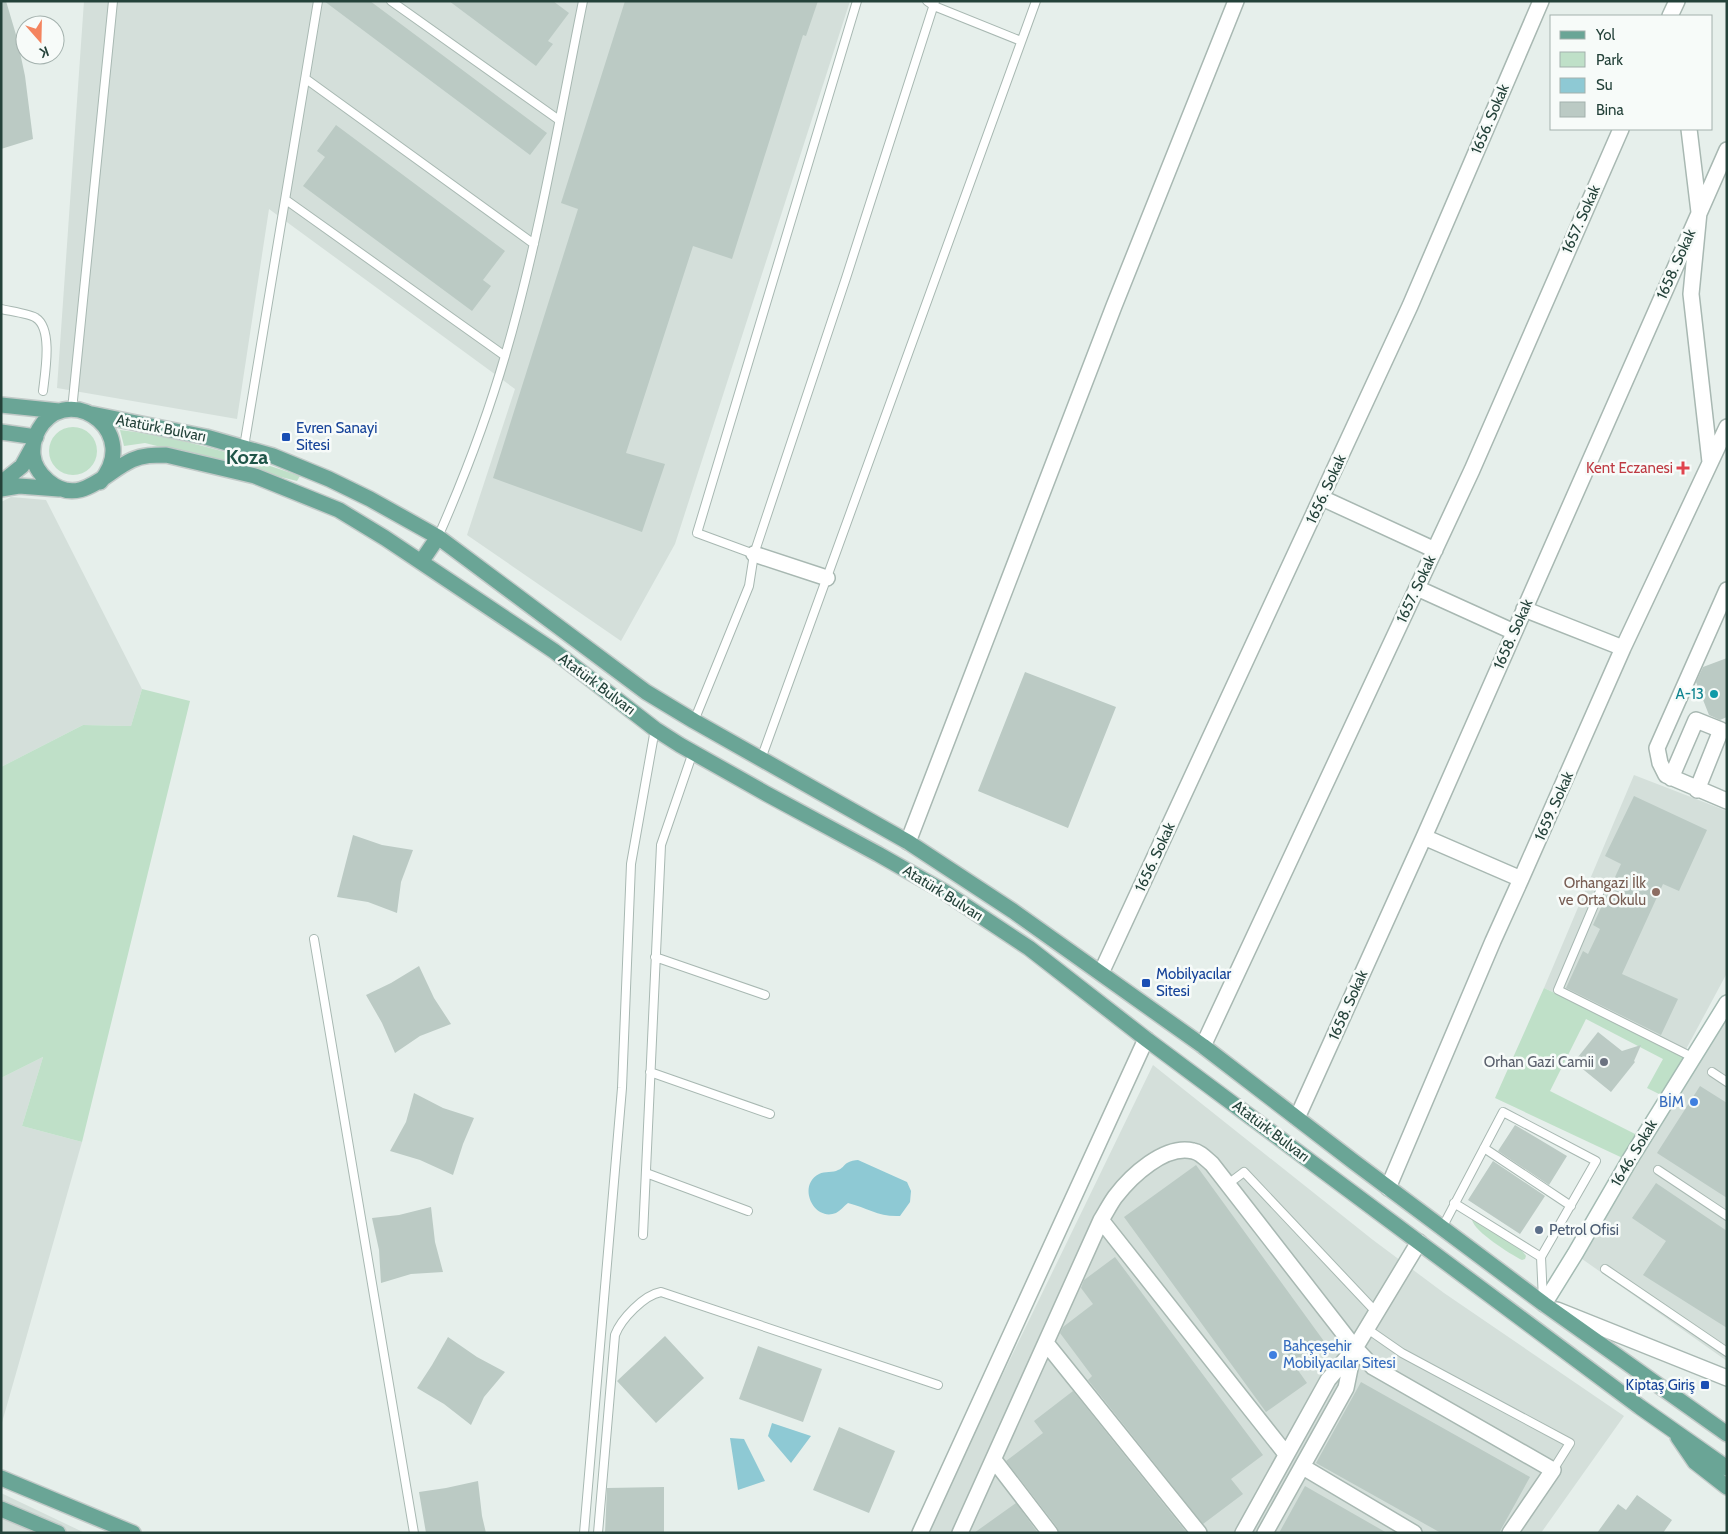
<svg xmlns="http://www.w3.org/2000/svg" width="1728" height="1534" font-family="Cabin,sans-serif">
  <style>
    .built { fill: #d4dfda }
    .green { fill: #bfe0c8 }
    .water { fill: #8ec9d4 }
    .building { fill: #bbcac4 }
    .lines { fill: none; stroke-linecap: round; stroke-linejoin: round }
    .lane-casing { stroke: #a8b8b2; stroke-width: 10 }
    .street-casing { stroke: #a8b8b2; stroke-width: 18 }
    .secondary-casing { stroke: #a4bbb3; stroke-width: 18 }
    .primary-casing { stroke: #c2cac8; stroke-width: 18 }
    .lane { stroke: #fff; stroke-width: 8 }
    .street { stroke: #fff; stroke-width: 15 }
    .secondary { stroke: #fff; stroke-width: 15 }
    .primary { stroke: #6aa596; stroke-width: 15 }
    .transit-dot { fill: #1a4fb4; stroke: #f7fbf9; stroke-width: 2 }
    .health-dot { fill: #e0444e; stroke: #f7fbf9; stroke-width: 2 }
    .culture-dot { fill: #0f9aa8; stroke: #f7fbf9; stroke-width: 2 }
    .education-dot { fill: #8d6e63; stroke: #f7fbf9; stroke-width: 2 }
    .worship-dot { fill: #6b7280; stroke: #f7fbf9; stroke-width: 2 }
    .shop-dot { fill: #3f7fe0; stroke: #f7fbf9; stroke-width: 2 }
    .service-dot { fill: #5c6f8a; stroke: #f7fbf9; stroke-width: 2 }
    .labels { text-anchor: middle; dominant-baseline: central; stroke-width: 5; stroke-linejoin: round; paint-order: stroke }
    .street-label { font-size: 15px; fill: #24423a; stroke: #f7fbf9 }
    .transit-label { font-size: 15px; fill: #164399; stroke: #f7fbf9; text-anchor: start }
    .health-label { font-size: 15px; fill: #be3a42; stroke: #f7fbf9; text-anchor: end }
    .culture-label { font-size: 15px; fill: #0d838f; stroke: #f7fbf9; text-anchor: end }
    .education-label { font-size: 15px; fill: #785e54; stroke: #f7fbf9; text-anchor: end }
    .worship-label { font-size: 15px; fill: #5b616d; stroke: #f7fbf9; text-anchor: end }
    .shop-label { font-size: 15px; fill: #366cbe; stroke: #f7fbf9; text-anchor: end }
    .service-label { font-size: 15px; fill: #4e5e75; stroke: #f7fbf9; text-anchor: start }
    .district-label { font-size: 20px; font-weight: bold; fill: #1f5548; stroke: #f7fbf9 }
  </style>
  <rect width="100%" height="100%" fill="#e6efeb"/>
  <path class="built" d="M 84,1 L 850,1 L 675,544 L 621,641 L 467,535 L 515,389 L 269,209 L 237,419 L 57,388 Z
    M 11,497 L 46,500 L 142,689 L 131,726 L 83,725 L 1,767 L 1,502 Z
    M 1634,775 L 1727,811 L 1727,973 L 1684,1053 L 1544,988 Z
    M 1727,1003 L 1727,1361 L 1575,1254 Z
    M 43,1057 L 22,1126 L 82,1142 L 1,1426 L 1,1078 Z
    M 1153,1065 L 1373,1240 L 1444,1293 L 1624,1416 L 1541,1533 L 928,1533 L 950,1483 Z
    M 1,1493 L 85,1533 L 1,1533 Z"/>
  <path class="green" d="M49 451a24 24 0 1 1 48 0a24 24 0 1 1-48 0Z
    M 120,430 C 182,437 241,456 300,476 L 297,481 L 145,443 L 124,446 Z
    M 142,689 L 190,701 L 82,1142 L 22,1126 L 43,1057 L 1,1078 L 1,767 L 83,725 L 131,726 Z
    M 1544,988 L 1692,1057 L 1667,1098 L 1647,1088 L 1663,1059 L 1586,1019 L 1550,1091 L 1643,1138 L 1629,1161 L 1495,1098 Z
    M 1472,1220 C 1483,1220 1521,1246 1526,1256 L 1525,1259 L 1522,1260 C 1510,1254 1475,1232 1472,1220 Z"/>
  <path class="water" d="M 858,1160 L 907,1182 L 911,1191 L 910,1202 L 900,1216 C 878,1217 868,1208 848,1203 C 844,1206 840,1211 836,1213 C 813,1222 797,1185 819,1174 C 825,1171 833,1173 838,1170 C 842,1169 844,1165 847,1163 C 850,1161 855,1160 858,1160 Z
    M 772,1423 L 811,1436 L 791,1463 L 768,1436 Z
    M 730,1438 L 744,1439 L 765,1481 L 738,1490 Z"/>
  <path class="building" d="M 1,1 L 6,1 L 17,38 L 25,76 L 33,139 L 1,149 Z
    M 324,1 L 370,1 L 547,133 L 530,155 Z
    M 449,1 L 553,1 L 569,13 L 548,41 L 553,44 L 536,66 Z
    M 625,1 L 818,1 L 806,36 L 803,35 L 732,259 L 693,246 L 626,453 L 665,464 L 642,532 L 493,478 L 578,209 L 561,203 Z
    M 336,125 L 505,251 L 483,280 L 491,286 L 472,311 L 303,186 L 325,157 L 317,151 Z
    M 1727,658 L 1727,717 L 1720,720 L 1709,715 L 1696,682 L 1703,667 Z
    M 1025,672 L 1116,707 L 1068,828 L 978,791 Z
    M 1634,796 L 1707,830 L 1679,891 L 1663,884 L 1622,974 L 1678,999 L 1661,1035 L 1566,988 L 1583,951 L 1588,954 L 1600,929 L 1593,925 L 1621,864 L 1605,856 Z
    M 353,835 L 382,845 L 413,850 L 401,882 L 397,913 L 368,902 L 337,897 Z
    M 419,966 L 434,998 L 451,1024 L 420,1036 L 395,1053 L 382,1023 L 366,995 L 391,983 Z
    M 1598,1032 L 1622,1051 L 1641,1045 L 1634,1061 L 1635,1062 L 1611,1092 L 1574,1062 Z
    M 1700,1086 L 1727,1103 L 1727,1198 L 1657,1153 Z
    M 414,1093 L 443,1108 L 474,1118 L 463,1144 L 453,1175 L 420,1160 L 390,1151 L 406,1122 Z
    M 1515,1125 L 1567,1156 L 1549,1185 L 1498,1151 Z
    M 1493,1161 L 1545,1196 L 1520,1234 L 1468,1200 Z
    M 1196,1165 L 1326,1344 L 1295,1366 L 1307,1383 L 1266,1412 L 1124,1217 Z
    M 1656,1183 L 1727,1231 L 1727,1328 L 1643,1275 L 1666,1241 L 1632,1218 Z
    M 431,1207 L 435,1242 L 443,1272 L 411,1274 L 381,1283 L 379,1250 L 372,1218 L 399,1215 Z
    M 1115,1257 L 1263,1455 L 1231,1479 L 1243,1494 L 1203,1524 L 1088,1380 L 1092,1376 L 1060,1333 L 1063,1327 L 1093,1304 L 1081,1288 L 1084,1280 Z
    M 665,1336 L 704,1378 L 656,1423 L 617,1381 Z
    M 448,1337 L 477,1357 L 505,1372 L 484,1397 L 471,1425 L 444,1404 L 417,1388 L 432,1365 Z
    M 758,1346 L 822,1369 L 803,1422 L 739,1399 Z
    M 1361,1382 L 1530,1477 L 1499,1533 L 1441,1533 L 1316,1463 Z
    M 1073,1391 L 1187,1533 L 1059,1533 L 1057,1527 L 1006,1461 L 1043,1433 L 1034,1421 Z
    M 839,1427 L 895,1451 L 869,1513 L 813,1490 Z
    M 478,1481 L 482,1516 L 486,1533 L 426,1533 L 419,1492 L 446,1488 Z
    M 1305,1486 L 1387,1533 L 1279,1533 Z
    M 664,1487 L 664,1533 L 605,1533 L 607,1488 Z
    M 1637,1495 L 1672,1520 L 1663,1533 L 1597,1533 L 1618,1504 L 1626,1510 Z
    M 1016,1503 L 1038,1533 L 974,1533 Z"/>
  <g class="lines">
    <defs>
      <path id="lane" d="M 391,1 L 559,120
        M 927,1 L 934,6 L 1021,41
        M 306,79 L 534,244
        M 286,200 L 505,356
        M 1,309 C 9,311 31,314 36,318 C 53,329 45,373 43,391
        M 72,410 L 113,1
        M 244,447 L 318,1
        M 438,537 C 464,478 487,418 505,356 C 539,240 559,120 583,1
        M 754,554 L 697,533 L 857,1
        M 694,721 L 749,586 L 754,554 L 846,278 L 935,1
        M 761,759 L 1036,1
        M 1603,884 L 1558,990 L 1692,1057
        M 314,939 L 414,1533
        M 655,957 L 765,995
        M 650,1072 L 770,1114
        M 1712,1072 L 1727,1082
        M 1484,1148 L 1571,1206
        M 1658,1170 L 1727,1216
        M 646,1173 L 748,1211
        M 1228,1184 L 1244,1172 L 1376,1312
        M 1454,1203 L 1541,1257
        M 1442,1228 L 1503,1112 L 1596,1161 L 1541,1257 L 1543,1300
        M 643,1235 L 661,845 L 693,752
        M 1605,1269 L 1727,1352
        M 1366,1328 L 1402,1353 L 1570,1443 L 1553,1470
        M 584,1533 L 622,1088 L 631,864 L 655,729
        M 598,1533 L 615,1335 C 621,1319 644,1295 661,1292 L 938,1385"/>
      <path id="street" d="M 1670,16 L 1677,1
        M 1689,129 L 1699,212 L 1691,294 L 1710,462
        M 1322,498 L 1435,550
        M 754,554 L 827,578
        M 1417,588 L 1514,632
        M 1727,590 L 1657,748 L 1660,763 L 1666,775 L 1727,801
        M 1524,609 L 1623,648
        M 1671,778 L 1696,720 L 1721,730 L 1697,790
        M 1424,837 L 1521,879
        M 908,842 L 1114,306 L 1236,1
        M 1101,973 L 1410,306 L 1541,1
        M 1203,1046 L 1472,470 L 1621,129
        M 1297,1118 L 1424,837 L 1727,150
        M 1388,1188 L 1493,941 L 1521,879 L 1623,648 L 1727,427
        M 1101,1220 L 1286,1454
        M 1557,1310 L 1727,1378
        M 1046,1343 L 1199,1533
        M 994,1460 L 1050,1533
        M 1303,1467 L 1414,1533
        M 920,1533 L 1146,1039
        M 960,1533 L 1101,1220 C 1106,1212 1110,1204 1115,1197 C 1131,1176 1165,1144 1193,1151 C 1200,1152 1206,1159 1212,1164 L 1355,1348 L 1373,1367 L 1553,1470 L 1510,1533
        M 1243,1533 L 1328,1380 L 1355,1348 L 1419,1242
        M 1265,1533 L 1346,1388 L 1354,1349"/>
      <path id="secondary" d="M 1544,1304 L 1575,1254 L 1629,1161 L 1727,1003"/>
      <path id="primary" d="M 1,405 L 59,411
        M 92,414 L 206,437 L 273,456 L 329,479 L 370,499 L 438,537 L 646,692 L 694,721 L 908,842 L 1013,911 L 1203,1046 L 1354,1162 L 1544,1304 L 1727,1434
        M 1,432 L 36,437
        M 100,482 C 141,435 75,384 43,423 C 36,432 32,444 33,455 C 34,466 40,474 48,481 C 80,508 105,472 132,460 C 143,455 154,455 166,455 L 255,476 L 339,510 L 385,538 L 554,651 L 655,729 L 680,745 L 765,793 L 878,854 L 943,891 L 1029,948 L 1146,1039 L 1640,1407 L 1727,1468
        M 1,483 L 22,466 L 33,446
        M 1,489 L 19,486 L 59,489
        M 421,562 L 438,537
        M 1678,1437 L 1695,1462 L 1727,1487
        M 1,1478 L 133,1533
        M 1,1509 L 58,1533"/>
    </defs>
    <use href="#lane" class="lane-casing"/>
    <use href="#street" class="street-casing"/>
    <use href="#secondary" class="secondary-casing"/>
    <use href="#primary" class="primary-casing"/>
    <use href="#lane" class="lane"/>
    <use href="#street" class="street"/>
    <use href="#secondary" class="secondary"/>
    <use href="#primary" class="primary"/>
  </g>
  <g class="transit-dot">
    <rect x="281" y="432" width="10" height="10" rx="2.5"/>
    <rect x="1141" y="978" width="10" height="10" rx="2.5"/>
    <rect x="1700" y="1380" width="10" height="10" rx="2.5"/>
  </g>
  <path class="health-dot" d="M1680.5 460.5h5v5h5v5h-5v5h-5v-5h-5v-5h5z"/>
  <circle class="culture-dot" cx="1714" cy="694" r="5"/>
  <circle class="education-dot" cx="1656" cy="892" r="5"/>
  <circle class="worship-dot" cx="1604" cy="1062" r="5"/>
  <g class="shop-dot">
    <circle cx="1694" cy="1102" r="5"/>
    <circle cx="1273" cy="1355" r="5"/>
  </g>
  <circle class="service-dot" cx="1539" cy="1230" r="5"/>
  <g class="labels">
    <g class="street-label">
      <text transform="translate(1490 119) rotate(-67)">1656. Sokak</text>
      <text transform="translate(1581 219) rotate(-66)">1657. Sokak</text>
      <text transform="translate(1676 264) rotate(-66)">1658. Sokak</text>
      <text transform="translate(161 428) rotate(11)">Atatürk Bulvarı</text>
      <text transform="translate(1326 489) rotate(-65)">1656. Sokak</text>
      <text transform="translate(1416 589) rotate(-65)">1657. Sokak</text>
      <text transform="translate(1513 634) rotate(-66)">1658. Sokak</text>
      <text transform="translate(597 684) rotate(37)">Atatürk Bulvarı</text>
      <text transform="translate(1554 806) rotate(-66)">1659. Sokak</text>
      <text transform="translate(1155 857) rotate(-65)">1656. Sokak</text>
      <text transform="translate(943 893) rotate(32)">Atatürk Bulvarı</text>
      <text transform="translate(1348 1005) rotate(-66)">1658. Sokak</text>
      <text transform="translate(1271 1131) rotate(37)">Atatürk Bulvarı</text>
      <text transform="translate(1634 1153) rotate(-59)">1646. Sokak</text>
    </g>
    <g class="transit-label">
      <text x="296" y="428">Evren Sanayi<tspan x="296" dy="17">Sitesi</tspan></text>
      <text x="1156" y="974">Mobilyacılar<tspan x="1156" dy="17">Sitesi</tspan></text>
      <text x="1695" y="1385" text-anchor="end">Kiptaş Giriş</text>
    </g>
    <g class="health-label">
      <text x="1673" y="468">Kent Eczanesi</text>
    </g>
    <g class="culture-label">
      <text x="1704" y="694">A-13</text>
    </g>
    <g class="education-label">
      <text x="1646" y="883">Orhangazi İlk<tspan x="1646" dy="17">ve Orta Okulu</tspan></text>
    </g>
    <g class="worship-label">
      <text x="1594" y="1062">Orhan Gazi Camii</text>
    </g>
    <g class="shop-label">
      <text x="1684" y="1102">BİM</text>
      <text x="1283" y="1346" text-anchor="start">Bahçeşehir<tspan x="1283" dy="17">Mobilyacılar Sitesi</tspan></text>
    </g>
    <g class="service-label">
      <text x="1549" y="1230">Petrol Ofisi</text>
    </g>
    <g class="district-label">
      <text x="247" y="457">Koza</text>
    </g>
  </g>
  <rect width="1728" height="1534" fill="none" stroke="#24423a" stroke-width="5"/>
  <rect x="1550" y="15" width="162" height="115" fill="#f7fbf9" stroke="#a3b1ad"/>
  <rect x="1560" y="31" width="25" height="8" fill="#6aa596" stroke="#a3b1ad"/>
  <text x="1596" y="40" font-size="15" fill="#24423a">Yol</text>
  <rect x="1560" y="52" width="25" height="15" fill="#bfe0c8" stroke="#a3b1ad"/>
  <text x="1596" y="65" font-size="15" fill="#24423a">Park</text>
  <rect x="1560" y="78" width="25" height="15" fill="#8ec9d4" stroke="#a3b1ad"/>
  <text x="1596" y="90" font-size="15" fill="#24423a">Su</text>
  <rect x="1560" y="102" width="25" height="15" fill="#bbcac4" stroke="#a3b1ad"/>
  <text x="1596" y="115" font-size="15" fill="#24423a">Bina</text>
  <g transform="translate(40 40) rotate(160)"><circle r="24" fill="#f7fbf9" stroke="#a3b1ad"/>
  <path d="M0-4L9 19L0 12L-9 19Z" fill="#f4845f"/>
  <text y="-8" font-size="14" font-weight="bold" text-anchor="middle" fill="#24423a">K</text>
  </g>
</svg>
